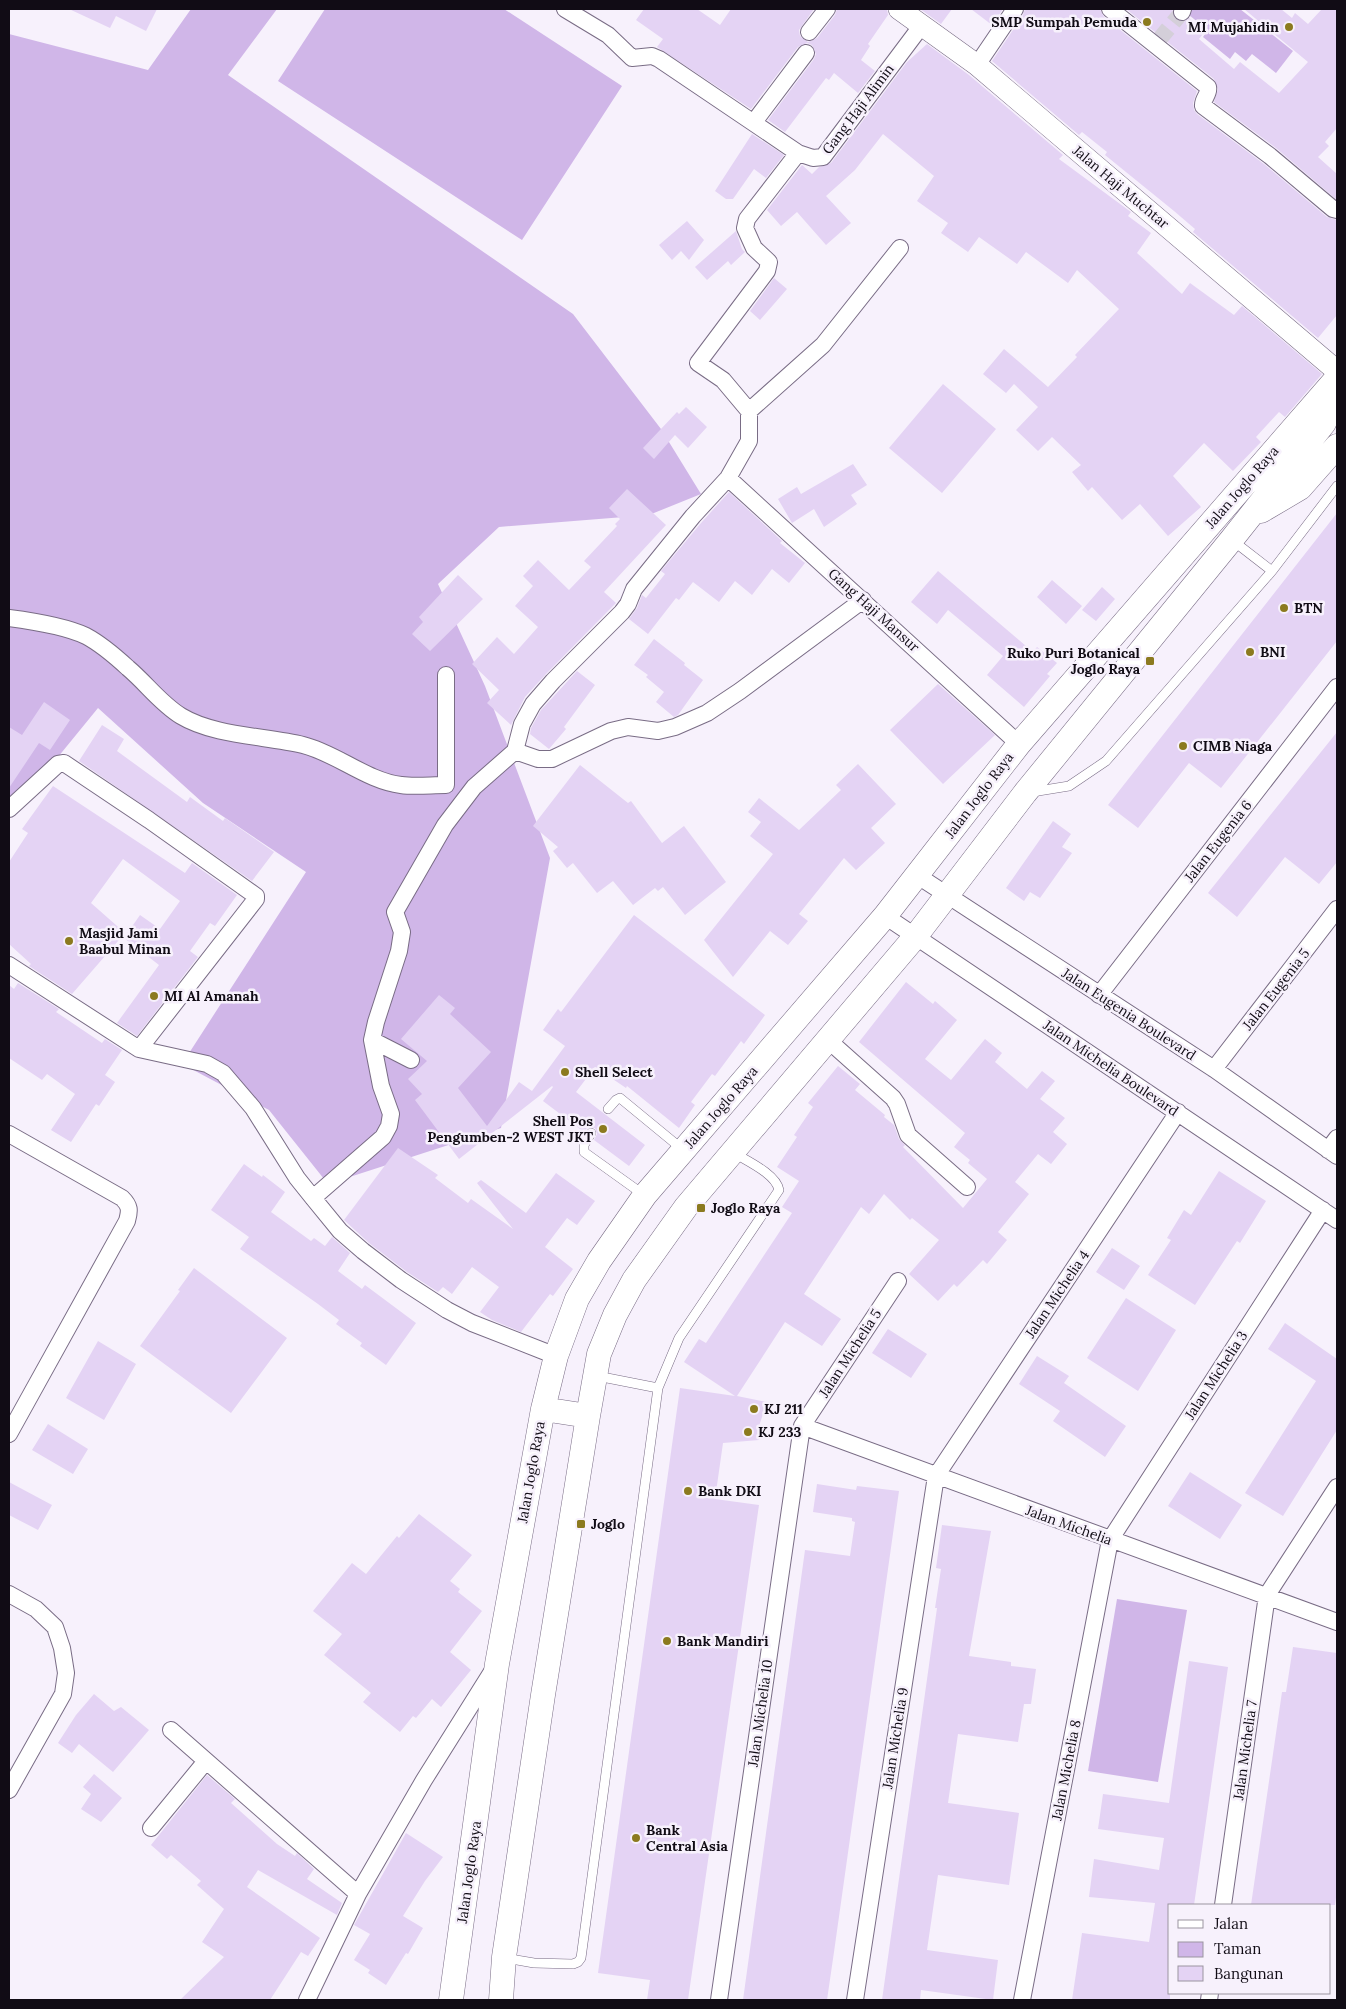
<svg xmlns="http://www.w3.org/2000/svg" width="1346" height="2009" font-family="Lora,serif">
  <style>
    .green { fill: #d0b6e8 }
    .building { fill: #e4d3f4 }
    .lines { fill: none; stroke-linecap: round; stroke-linejoin: round }
    .minor-tunnel { stroke: #d4cfd9; stroke-width: 16; stroke-dasharray: 16 8; stroke-linecap: butt }
    .service-casing { stroke: #796c85; stroke-width: 10 }
    .minor-casing { stroke: #796c85; stroke-width: 18 }
    .tertiary-casing { stroke: #796c85; stroke-width: 22 }
    .secondary-casing { stroke: #796c85; stroke-width: 25 }
    .service { stroke: #fff; stroke-width: 9 }
    .minor { stroke: #fff; stroke-width: 16 }
    .tertiary { stroke: #fff; stroke-width: 21 }
    .secondary { stroke: #fff; stroke-width: 24 }
    .poi-dot { fill: #8b7a1f; stroke: #f7f1fc; stroke-width: 2 }
    .labels { text-anchor: middle; dominant-baseline: central; stroke-width: 5; stroke-linejoin: round; paint-order: stroke }
    .poi-label { font-size: 14px; font-weight: bold; fill: #110c15; stroke: #f7f1fc; text-anchor: start }
    .street-label { font-size: 14px; fill: #110c15; stroke: #f7f1fc }
  </style>
  <rect width="100%" height="100%" fill="#f7f1fc"/>
  <path class="green" d="M 191,9 L 277,9 L 228,75 L 573,314 L 661,429 L 701,494 L 649,515 L 499,527 L 438,584 L 485,686 L 550,858 L 501,1128 L 328,1184 L 269,1110 L 182,1064 L 306,872 L 203,803 L 98,708 L 9,817 L 9,34 L 148,70 Z
    M 325,9 L 504,9 L 622,86 L 522,240 L 278,81 Z
    M 1188,9 L 1240,9 L 1293,51 L 1276,73 L 1252,54 L 1246,61 L 1235,52 L 1230,59 L 1203,37 L 1208,30 L 1185,12 Z
    M 1117,1599 L 1187,1610 L 1158,1782 L 1088,1771 Z"/>
  <path class="building" d="M 69,9 L 157,9 L 146,31 L 116,16 L 110,28 Z
    M 644,9 L 697,9 L 720,25 L 731,9 L 814,9 L 799,30 L 800,36 L 808,42 L 817,38 L 835,15 L 837,9 L 887,9 L 888,15 L 868,44 L 870,46 L 861,60 L 875,71 L 858,93 L 834,73 L 829,80 L 826,78 L 785,132 L 768,120 L 814,59 L 816,54 L 812,45 L 807,43 L 798,47 L 751,109 L 657,47 L 663,39 L 636,20 Z
    M 920,9 L 952,9 L 941,24 Z
    M 971,9 L 1003,9 L 992,25 Z
    M 1025,9 L 1100,9 L 1104,17 L 1197,91 L 1193,103 L 1194,110 L 1197,114 L 1264,164 L 1327,217 L 1337,220 L 1337,315 L 1318,338 L 1193,232 L 1195,229 L 1174,211 L 1105,155 L 1107,152 L 1082,132 L 1079,135 L 992,61 L 1023,15 Z
    M 1126,9 L 1173,9 L 1172,14 L 1175,19 L 1184,22 L 1189,18 L 1205,31 L 1199,39 L 1234,69 L 1240,62 L 1279,93 L 1308,62 L 1244,9 L 1281,9 L 1292,18 L 1295,13 L 1308,24 L 1322,9 L 1337,9 L 1337,128 L 1325,142 L 1329,146 L 1318,157 L 1337,174 L 1337,200 L 1276,148 L 1214,102 L 1218,89 L 1214,79 Z
    M 927,44 L 969,75 L 1063,155 L 1059,159 L 1131,212 L 1128,216 L 1151,233 L 1137,253 L 1182,294 L 1190,283 L 1234,315 L 1242,306 L 1322,374 L 1285,417 L 1279,412 L 1256,437 L 1261,442 L 1233,471 L 1204,443 L 1173,476 L 1201,507 L 1168,536 L 1140,504 L 1122,520 L 1092,487 L 1088,491 L 1072,472 L 1081,465 L 1052,437 L 1038,451 L 1016,430 L 1038,407 L 1014,384 L 1006,393 L 983,374 L 1004,349 L 1048,387 L 1077,357 L 1075,355 L 1119,309 L 1077,270 L 1068,283 L 1026,252 L 1017,264 L 979,237 L 968,252 L 941,233 L 948,223 L 917,201 L 934,176 L 883,134 L 855,170 L 826,196 L 851,223 L 826,245 L 797,212 L 781,226 L 767,210 L 802,165 L 812,174 L 819,167 L 831,163 L 907,62 Z
    M 752,134 L 784,155 L 766,178 L 754,169 L 733,199 L 726,199 L 715,191 Z
    M 687,221 L 704,240 L 689,260 L 681,251 L 672,260 L 659,245 Z
    M 736,231 L 742,249 L 745,252 L 731,265 L 728,261 L 707,280 L 695,267 Z
    M 774,278 L 787,289 L 760,320 L 750,311 Z
    M 943,384 L 996,429 L 942,493 L 889,448 Z
    M 686,407 L 707,427 L 688,448 L 675,435 L 654,459 L 643,448 L 677,412 L 679,414 Z
    M 853,464 L 867,485 L 851,495 L 857,504 L 824,527 L 814,509 L 792,523 L 778,499 L 797,487 L 801,494 Z
    M 627,489 L 666,525 L 604,592 L 616,603 L 614,605 L 546,674 L 525,697 L 511,725 L 487,703 L 499,690 L 472,664 L 497,637 L 514,654 L 538,627 L 515,606 L 533,586 L 523,576 L 538,560 L 569,590 L 591,567 L 584,561 L 617,526 L 615,524 L 620,519 L 609,508 Z
    M 729,492 L 782,541 L 780,543 L 805,563 L 789,583 L 772,569 L 752,595 L 735,581 L 719,602 L 693,582 L 679,600 L 676,598 L 648,634 L 629,619 L 637,608 L 642,595 L 646,598 L 665,574 L 661,571 L 701,523 Z
    M 1337,513 L 1337,641 L 1221,788 L 1189,763 L 1138,828 L 1108,805 Z
    M 938,571 L 1033,652 L 1037,647 L 1057,663 L 1047,674 L 1050,676 L 1024,707 L 987,675 L 1003,656 L 948,610 L 937,624 L 911,602 Z
    M 458,575 L 483,599 L 430,651 L 412,634 L 423,622 L 419,617 Z
    M 1052,580 L 1082,606 L 1066,624 L 1037,597 Z
    M 1102,587 L 1115,599 L 1096,621 L 1082,610 Z
    M 654,639 L 685,663 L 684,665 L 703,680 L 678,715 L 674,717 L 656,702 L 664,692 L 646,677 L 648,675 L 634,665 Z
    M 577,671 L 595,685 L 564,727 L 566,729 L 549,749 L 530,734 L 531,728 L 541,710 Z
    M 938,684 L 995,735 L 943,784 L 890,730 Z
    M 44,702 L 70,720 L 50,750 L 39,743 L 9,788 L 9,727 L 22,735 Z
    M 102,725 L 124,739 L 117,751 L 187,802 L 190,797 L 223,821 L 225,818 L 274,852 L 252,881 L 79,761 Z
    M 1337,732 L 1337,862 L 1319,884 L 1285,857 L 1237,917 L 1208,893 Z
    M 858,764 L 896,804 L 871,828 L 885,843 L 856,870 L 844,858 L 799,914 L 808,921 L 788,945 L 770,931 L 733,977 L 704,940 L 773,854 L 750,836 L 761,822 L 748,812 L 759,798 L 799,830 L 841,790 L 836,785 Z
    M 580,765 L 628,803 L 631,801 L 662,843 L 684,826 L 726,882 L 685,915 L 663,887 L 658,891 L 655,888 L 633,905 L 613,881 L 597,893 L 573,863 L 567,868 L 553,851 L 558,847 L 533,826 Z
    M 53,786 L 185,873 L 192,863 L 237,895 L 215,926 L 210,923 L 190,951 L 198,957 L 137,1036 L 117,1023 L 159,965 L 124,938 L 140,915 L 160,929 L 180,901 L 123,859 L 91,903 L 125,933 L 72,994 L 29,966 L 31,964 L 9,944 L 9,862 L 28,833 L 22,829 Z
    M 1053,821 L 1071,834 L 1062,847 L 1072,853 L 1040,898 L 1030,892 L 1024,901 L 1006,888 Z
    M 634,915 L 765,1015 L 744,1044 L 741,1041 L 715,1076 L 712,1074 L 691,1102 L 695,1105 L 679,1128 L 627,1086 L 626,1088 L 595,1067 L 576,1092 L 645,1145 L 629,1166 L 594,1140 L 597,1134 L 595,1128 L 588,1127 L 584,1132 L 543,1101 L 553,1087 L 552,1086 L 459,1159 L 415,1100 L 422,1094 L 408,1079 L 427,1061 L 401,1039 L 439,995 L 455,1008 L 450,1014 L 491,1052 L 458,1088 L 487,1126 L 519,1082 L 532,1091 L 565,1046 L 543,1030 L 558,1009 L 561,1012 Z
    M 906,982 L 933,1004 L 935,1001 L 957,1020 L 925,1059 L 951,1080 L 985,1039 L 1002,1053 L 995,1062 L 1027,1089 L 1042,1071 L 1055,1081 L 1040,1099 L 1065,1118 L 1053,1132 L 1067,1144 L 1051,1164 L 1038,1154 L 1015,1182 L 1029,1194 L 998,1232 L 1007,1240 L 987,1264 L 983,1260 L 957,1287 L 954,1284 L 938,1301 L 909,1274 L 939,1240 L 912,1218 L 910,1220 L 884,1194 L 869,1214 L 861,1207 L 804,1294 L 841,1319 L 822,1346 L 785,1322 L 737,1396 L 767,1402 L 758,1429 L 759,1440 L 723,1443 L 715,1499 L 759,1505 L 688,2000 L 647,2000 L 650,1980 L 598,1973 L 680,1388 L 735,1396 L 684,1362 L 699,1339 L 706,1343 L 792,1213 L 782,1207 L 799,1181 L 777,1167 L 797,1137 L 794,1135 L 813,1107 L 808,1103 L 838,1066 L 860,1084 L 855,1090 L 885,1115 L 884,1117 L 894,1125 L 899,1139 L 905,1145 L 903,1147 L 963,1208 L 987,1179 L 968,1163 L 970,1160 L 954,1147 L 965,1133 L 859,1042 Z
    M 18,983 L 59,1009 L 56,1012 L 102,1043 L 105,1039 L 122,1050 L 105,1075 L 115,1082 L 99,1106 L 96,1104 L 71,1142 L 51,1130 L 75,1094 L 47,1074 L 42,1080 L 9,1058 L 9,985 L 14,989 Z
    M 398,1148 L 438,1175 L 435,1178 L 468,1203 L 471,1199 L 513,1229 L 477,1183 L 481,1180 L 526,1213 L 556,1173 L 595,1201 L 577,1225 L 567,1218 L 545,1247 L 573,1269 L 553,1296 L 550,1294 L 521,1332 L 492,1320 L 480,1312 L 499,1287 L 472,1267 L 452,1294 L 443,1287 L 438,1292 L 407,1272 L 369,1243 L 344,1220 Z
    M 244,1164 L 262,1177 L 263,1175 L 285,1192 L 271,1212 L 311,1241 L 314,1238 L 325,1246 L 332,1237 L 350,1253 L 338,1271 L 362,1289 L 365,1285 L 416,1323 L 386,1365 L 360,1346 L 362,1343 L 336,1324 L 339,1320 L 318,1304 L 240,1249 L 249,1237 L 211,1210 Z
    M 1219,1171 L 1266,1201 L 1240,1243 L 1237,1241 L 1195,1305 L 1148,1275 L 1171,1240 L 1167,1238 L 1184,1210 L 1191,1215 Z
    M 1112,1248 L 1140,1266 L 1124,1290 L 1096,1272 Z
    M 194,1268 L 287,1338 L 231,1413 L 140,1346 L 180,1291 L 178,1290 Z
    M 1126,1298 L 1176,1330 L 1138,1391 L 1087,1358 Z
    M 1285,1323 L 1337,1359 L 1337,1430 L 1283,1516 L 1245,1493 L 1316,1381 L 1268,1349 Z
    M 888,1329 L 927,1354 L 911,1378 L 872,1353 Z
    M 98,1341 L 136,1364 L 104,1420 L 66,1398 Z
    M 1037,1356 L 1069,1376 L 1064,1383 L 1126,1426 L 1105,1457 L 1053,1421 L 1060,1411 L 1019,1384 Z
    M 48,1424 L 88,1449 L 73,1474 L 32,1450 Z
    M 1190,1472 L 1242,1505 L 1220,1539 L 1168,1506 Z
    M 9,1482 L 52,1505 L 38,1530 L 9,1515 Z
    M 817,1484 L 856,1490 L 857,1486 L 899,1491 L 834,1952 L 827,2000 L 743,2000 L 805,1550 L 850,1556 L 855,1522 L 852,1521 L 852,1518 L 813,1512 Z
    M 419,1514 L 472,1555 L 450,1581 L 460,1589 L 458,1592 L 482,1611 L 450,1652 L 471,1670 L 441,1707 L 432,1699 L 416,1718 L 413,1716 L 400,1732 L 363,1702 L 371,1693 L 324,1655 L 342,1634 L 313,1611 L 352,1563 L 366,1574 L 397,1536 L 399,1538 Z
    M 942,1525 L 991,1531 L 969,1656 L 1011,1662 L 1011,1666 L 1036,1669 L 1031,1704 L 1024,1704 L 1018,1742 L 958,1734 L 948,1803 L 1019,1813 L 1009,1885 L 938,1875 L 927,1950 L 998,1960 L 993,2000 L 921,1990 L 920,2000 L 882,2000 L 937,1608 L 935,1608 L 941,1569 L 936,1568 Z
    M 1293,1647 L 1337,1653 L 1337,1890 L 1335,1905 L 1251,1905 L 1282,1692 L 1286,1692 Z
    M 1189,1661 L 1228,1667 L 1194,1905 L 1170,1905 L 1170,2000 L 1072,2000 L 1082,1933 L 1149,1942 L 1155,1903 L 1089,1897 L 1094,1859 L 1159,1870 L 1164,1838 L 1098,1829 L 1103,1794 L 1169,1803 Z
    M 94,1694 L 114,1711 L 121,1707 L 149,1730 L 113,1772 L 79,1744 L 72,1753 L 58,1743 L 76,1715 Z
    M 94,1774 L 122,1798 L 101,1822 L 81,1809 L 91,1794 L 83,1787 Z
    M 207,1775 L 235,1799 L 231,1803 L 277,1844 L 295,1856 L 297,1853 L 314,1869 L 307,1879 L 342,1903 L 337,1915 L 258,1870 L 247,1887 L 320,1938 L 308,1956 L 301,1952 L 270,2000 L 180,2000 L 224,1957 L 202,1942 L 224,1909 L 197,1885 L 201,1881 L 171,1855 L 167,1859 L 151,1845 Z
    M 406,1833 L 443,1857 L 425,1881 L 403,1916 L 423,1928 L 408,1954 L 406,1953 L 386,1985 L 368,1973 L 370,1970 L 354,1960 L 370,1934 L 354,1925 Z"/>
  <g class="lines">
    <path class="minor-tunnel" d="M 1158,41 L 1182,12"/>
    <defs>
      <path id="service" d="M 1232,540 L 1272,571
        M 1032,792 L 1069,786 L 1106,761 L 1272,571 L 1337,486
        M 608,1109 L 616,1100 L 620,1098 L 682,1149
        M 591,1133 L 584,1145 L 584,1152 L 644,1195
        M 597,1376 L 658,1388
        M 505,1958 L 534,1963 L 573,1964 L 578,1962 L 581,1958 L 658,1388 L 679,1338 L 779,1190 C 776,1174 747,1161 734,1153"/>
      <path id="minor" d="M 565,9 L 608,35 L 632,58 L 652,56 L 659,59 L 798,153
        M 1110,9 L 1208,87 C 1210,94 1202,99 1203,106 L 1270,156 L 1333,209 L 1337,210
        M 1182,12 L 1183,9
        M 809,32 L 827,9
        M 977,65 L 1015,9
        M 754,122 L 806,53
        M 749,411 L 823,345 L 900,248
        M 728,478 L 1019,744
        M 9,618 C 32,621 65,626 86,636 C 101,644 115,656 128,668 C 147,684 160,703 181,716 C 214,736 266,736 303,745 C 336,753 367,781 401,785 C 415,787 431,785 446,785 L 446,675
        M 515,751 L 538,759 L 552,759 L 611,731 L 628,727 L 658,731 L 675,727 L 707,713 L 740,691 L 863,600
        M 9,809 L 58,764 L 64,763 L 149,820 L 256,896 L 256,899 L 139,1049
        M 918,876 L 1214,1069 L 1337,1156
        M 885,916 L 1337,1220
        M 9,965 L 139,1049 L 207,1064 L 223,1073 L 253,1108 L 297,1178 L 313,1198 L 340,1231 L 363,1251 L 401,1280 L 447,1310 L 472,1323 L 556,1356
        M 1099,995 L 1337,687
        M 372,1040 L 411,1060
        M 828,1040 L 893,1098 L 897,1104 L 908,1135 L 967,1187
        M 1214,1069 L 1337,909
        M 9,1134 L 122,1198 C 130,1206 130,1210 127,1221 L 9,1434
        M 1328,1150 L 1337,1138
        M 313,1198 L 383,1137 L 389,1126 L 391,1114 L 381,1086 L 372,1040 L 376,1022 L 399,951 L 402,932 L 395,912 L 445,825 L 474,787 L 515,751 L 522,724 L 533,704 L 553,681 L 622,612 L 628,604 L 634,589 L 693,516 L 728,478 L 749,441 L 749,411 L 723,380 L 698,363 L 767,271 L 769,262 L 754,248 L 745,228 L 747,219 L 798,153 L 813,158 L 823,157 L 922,25
        M 802,1426 L 1337,1622
        M 9,1594 L 36,1609 L 55,1627 L 62,1648 L 66,1673 L 63,1694 L 9,1790
        M 171,1730 L 358,1894
        M 151,1828 L 206,1761
        M 1223,1905 L 1267,1595 L 1337,1487
        M 307,2000 L 358,1894 L 424,1780 L 493,1670
        M 719,2000 L 802,1426 L 898,1281
        M 855,2000 L 936,1476 L 1178,1112
        M 1022,2000 L 1110,1540 L 1323,1210
        M 1209,2000 L 1210,1993"/>
      <path id="tertiary" d="M 899,9 L 977,65 L 1337,371"/>
      <path id="secondary" d="M 1261,511 L 1300,488 L 1337,446
        M 543,1409 L 588,1416
        M 451,2000 L 497,1664 L 543,1409 L 556,1356 L 577,1299 L 599,1261 L 645,1195 L 885,916 L 1019,744 L 1337,378
        M 501,2000 L 504,1957 L 543,1695 L 588,1416 L 599,1354 L 615,1315 L 634,1280 L 686,1207 L 915,937 L 1025,793 L 1232,539 L 1324,423 L 1337,395"/>
    </defs>
    <use href="#service" class="service-casing"/>
    <use href="#minor" class="minor-casing"/>
    <use href="#tertiary" class="tertiary-casing"/>
    <use href="#secondary" class="secondary-casing"/>
    <use href="#service" class="service"/>
    <use href="#minor" class="minor"/>
    <use href="#tertiary" class="tertiary"/>
    <use href="#secondary" class="secondary"/>
  </g>
  <g class="poi-dot">
    <circle cx="1147" cy="22" r="5"/>
    <circle cx="1289" cy="27" r="5"/>
    <circle cx="1284" cy="608" r="5"/>
    <circle cx="1250" cy="652" r="5"/>
    <rect x="1145" y="656" width="10" height="10" rx="2.5"/>
    <circle cx="1183" cy="746" r="5"/>
    <circle cx="69" cy="941" r="5"/>
    <circle cx="154" cy="996" r="5"/>
    <circle cx="565" cy="1072" r="5"/>
    <circle cx="603" cy="1129" r="5"/>
    <rect x="696" y="1203" width="10" height="10" rx="2.5"/>
    <circle cx="754" cy="1409" r="5"/>
    <circle cx="748" cy="1432" r="5"/>
    <circle cx="688" cy="1491" r="5"/>
    <rect x="576" y="1519" width="10" height="10" rx="2.5"/>
    <circle cx="667" cy="1641" r="5"/>
    <circle cx="636" cy="1838" r="5"/>
  </g>
  <g class="labels">
    <g class="poi-label">
      <text x="1137" y="22" text-anchor="end">SMP Sumpah Pemuda</text>
      <text x="1279" y="27" text-anchor="end">MI Mujahidin</text>
      <text x="1294" y="608">BTN</text>
      <text x="1260" y="652">BNI</text>
      <text x="1140" y="653" text-anchor="end">Ruko Puri Botanical<tspan x="1140" dy="16">Joglo Raya</tspan></text>
      <text x="1193" y="746">CIMB Niaga</text>
      <text x="79" y="933">Masjid Jami<tspan x="79" dy="16">Baabul Minan</tspan></text>
      <text x="164" y="996">MI Al Amanah</text>
      <text x="575" y="1072">Shell Select</text>
      <text x="593" y="1121" text-anchor="end">Shell Pos<tspan x="593" dy="16">Pengumben-2 WEST JKT</tspan></text>
      <text x="711" y="1208">Joglo Raya</text>
      <text x="764" y="1409">KJ 211</text>
      <text x="758" y="1432">KJ 233</text>
      <text x="698" y="1491">Bank DKI</text>
      <text x="591" y="1524">Joglo</text>
      <text x="677" y="1641">Bank Mandiri</text>
      <text x="646" y="1830">Bank<tspan x="646" dy="16">Central Asia</tspan></text>
    </g>
    <g class="street-label">
      <text transform="translate(858 109) rotate(-53)">Gang Haji Alimin</text>
      <text transform="translate(1121 187) rotate(40)">Jalan Haji Muchtar</text>
      <text transform="translate(1242 487) rotate(-49)">Jalan Joglo Raya</text>
      <text transform="translate(874 610) rotate(42)">Gang Haji Mansur</text>
      <text transform="translate(979 795) rotate(-53)">Jalan Joglo Raya</text>
      <text transform="translate(1218 841) rotate(-52)">Jalan Eugenia 6</text>
      <text transform="translate(1276 989) rotate(-52)">Jalan Eugenia 5</text>
      <text transform="translate(1129 1014) rotate(33)">Jalan Eugenia Boulevard</text>
      <text transform="translate(1111 1068) rotate(34)">Jalan Michelia Boulevard</text>
      <text transform="translate(721 1107) rotate(-49)">Jalan Joglo Raya</text>
      <text transform="translate(1057 1294) rotate(-56)">Jalan Michelia 4</text>
      <text transform="translate(850 1353) rotate(-57)">Jalan Michelia 5</text>
      <text transform="translate(1216 1375) rotate(-57)">Jalan Michelia 3</text>
      <text transform="translate(531 1472) rotate(-80)">Jalan Joglo Raya</text>
      <text transform="translate(1069 1525) rotate(20)">Jalan Michelia</text>
      <text transform="translate(760 1713) rotate(-82)">Jalan Michelia 10</text>
      <text transform="translate(895 1738) rotate(-81)">Jalan Michelia 9</text>
      <text transform="translate(1245 1750) rotate(-82)">Jalan Michelia 7</text>
      <text transform="translate(1066 1770) rotate(-79)">Jalan Michelia 8</text>
      <text transform="translate(469 1872) rotate(-82)">Jalan Joglo Raya</text>
    </g>
  </g>
  <rect width="1346" height="2009" fill="none" stroke="#110c15" stroke-width="20"/>
  <rect x="1168" y="1904" width="162" height="90" fill="#f7f1fc" stroke="#9b95a0"/>
  <rect x="1178" y="1920" width="25" height="8" fill="#ffffff" stroke="#9b95a0"/>
  <text x="1214" y="1929" font-size="15" fill="#110c15">Jalan</text>
  <rect x="1178" y="1942" width="25" height="15" fill="#d0b6e8" stroke="#9b95a0"/>
  <text x="1214" y="1954" font-size="15" fill="#110c15">Taman</text>
  <rect x="1178" y="1966" width="25" height="15" fill="#e4d3f4" stroke="#9b95a0"/>
  <text x="1214" y="1979" font-size="15" fill="#110c15">Bangunan</text>
</svg>
